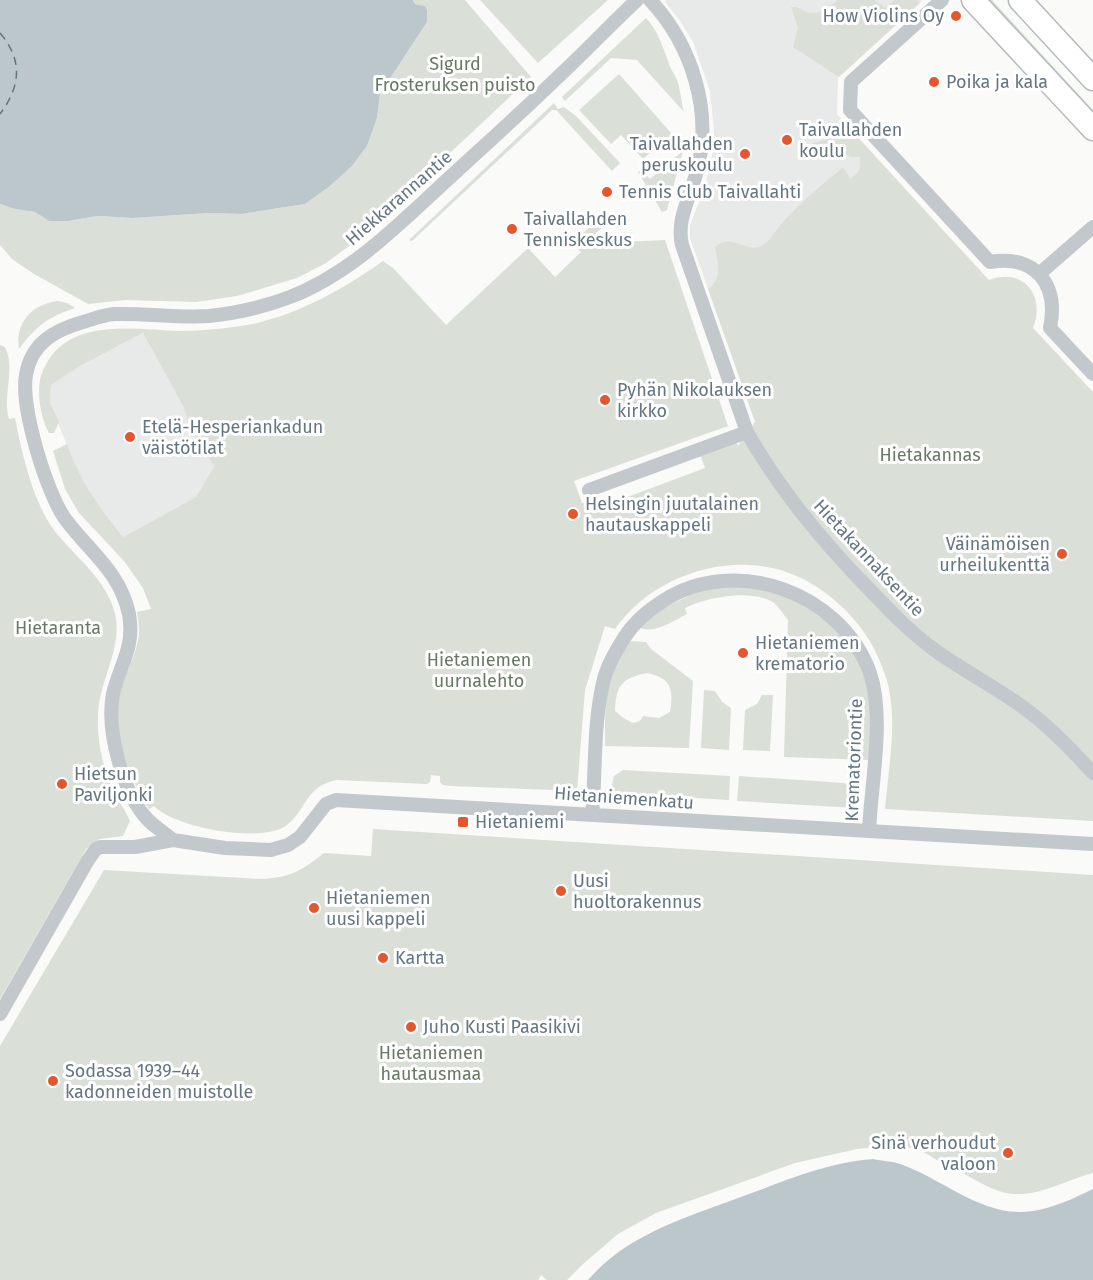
<svg xmlns="http://www.w3.org/2000/svg" width="1093" height="1280" font-family="'Fira Sans',sans-serif">
  <style>
    .built { fill: #e8e9e9 }
    .green { fill: #dadfd7; fill-rule: evenodd }
    .water { fill: #bbc7cb }
    .lines { fill: none; stroke-linecap: round; stroke-linejoin: round }
    .ferry { stroke: #60757c; stroke-width: 1.5; stroke-dasharray: 8 6; stroke-linecap: butt }
    .primary-casing { stroke: #b5babe; stroke-width: 25 }
    .street { stroke: #c3c8cc; stroke-width: 14 }
    .primary { stroke: #fff; stroke-width: 22 }
    .poi-dot { fill: #e4572e; stroke: #fff; stroke-width: 2 }
    .labels { text-anchor: middle; dominant-baseline: central; stroke-width: 6; stroke-linejoin: round; paint-order: stroke }
    .poi-label { font-size: 18px; fill: #657683; stroke: #fff; text-anchor: start }
    .park-label { font-size: 18px; fill: #687a64; stroke: #fff }
    .street-label { font-size: 18px; fill: #657683; stroke: #fff }
  </style>
  <rect width="100%" height="100%" fill="#fafaf8"/>
  <path class="built" d="M 666,0 L 923,0 L 838,77 L 837,114 L 904,188 L 819,265 L 715,284 L 708,289 L 690,238 L 690,225 L 705,187 L 713,150 L 714,130 L 710,91 L 693,42 L 680,21 L 665,2 Z
    M 143,333 L 184,408 L 191,431 L 214,466 L 196,497 L 123,537 L 94,499 L 79,475 L 50,403 L 51,385 L 80,366 Z"/>
  <path class="green" d="M 413,0 L 465,0 L 531,77 L 357,240 L 326,263 L 297,278 L 237,296 L 196,302 L 125,300 L 88,304 L 34,274 L 12,259 L 0,245 L 0,204 L 15,209 L 35,212 L 49,221 L 68,221 L 97,216 L 133,218 L 209,213 L 242,214 L 305,204 L 330,186 L 352,166 L 367,146 L 377,118 L 381,86 L 389,80 L 427,22 L 425,6 L 415,4 Z
    M 480,0 L 608,0 L 538,63 Z
    M 836,0 L 875,0 L 885,8 L 895,0 L 917,0 L 920,3 L 839,77 L 793,47 L 798,27 L 791,7 L 797,7 C 815,19 820,11 836,2 Z
    M 983,0 L 992,0 L 1093,110 L 1093,120 Z
    M 646,18 C 658,31 662,45 668,61 C 670,69 676,76 678,83 C 681,93 681,103 684,112 L 637,60 L 611,58 L 565,101 L 562,97 Z
    M 619,74 L 672,134 L 643,159 L 621,135 L 611,144 L 579,110 Z
    M 554,103 L 558,109 L 564,107 L 576,116 L 620,163 L 612,171 L 556,110 L 552,110 L 412,241 L 409,240 Z
    M 851,130 L 989,280 C 1023,267 1046,295 1033,328 L 1093,392 L 1093,821 L 885,809 C 888,773 896,730 890,695 C 889,685 885,674 881,664 C 865,620 818,577 772,568 C 715,555 648,581 615,629 L 605,626 L 585,690 L 577,791 L 450,786 L 443,785 L 440,782 L 440,776 L 431,775 L 430,782 L 427,784 L 337,780 C 305,786 308,808 287,825 C 263,844 175,828 154,806 L 149,809 C 130,779 109,729 120,693 C 125,675 139,649 139,631 C 139,624 138,618 137,612 L 151,609 L 143,588 L 124,561 L 79,513 L 65,489 L 53,451 L 67,444 C 80,482 98,505 123,537 L 196,497 L 214,466 L 191,431 L 184,408 L 143,333 L 80,366 L 51,385 L 50,403 L 59,422 L 54,433 L 49,433 C 41,419 36,392 41,376 C 61,316 131,329 180,331 C 204,331 229,328 253,324 C 301,313 343,289 383,261 L 393,268 L 446,325 L 528,248 L 555,277 L 581,252 L 572,243 L 603,215 L 609,221 L 594,235 L 601,243 L 665,240 L 728,426 L 574,481 L 582,503 L 585,503 L 588,511 L 590,511 L 705,468 L 699,452 L 735,439 L 738,446 L 755,422 L 708,289 C 723,278 718,263 715,247 C 733,233 741,251 759,247 C 768,244 773,235 778,228 C 797,205 821,186 843,167 L 850,179 C 860,174 861,167 860,157 L 850,157 L 831,143 L 819,144 L 816,151 L 813,152 L 804,149 L 814,143 L 848,134 Z
    M 683,151 L 667,210 L 662,212 L 638,172 L 641,169 L 650,179 Z
    M 57,301 L 67,303 L 75,308 C 47,318 38,324 19,349 C 15,323 31,305 57,301 Z
    M 0,345 L 5,347 C 16,369 2,395 9,419 L 15,418 C 22,453 31,495 51,526 C 71,554 104,576 114,610 C 125,646 98,681 98,717 C 97,743 103,770 115,793 C 119,802 126,811 130,821 L 123,836 L 100,839 L 86,849 L 0,999 Z
    M 734,584 L 792,597 L 838,630 L 853,649 L 865,675 L 871,700 L 870,760 L 784,757 L 788,620 C 784,615 778,606 773,602 C 750,589 707,597 685,608 L 687,614 C 673,621 654,635 638,627 L 653,613 L 703,589 Z
    M 628,641 L 646,642 L 651,649 L 693,681 L 689,748 L 605,746 C 605,719 604,687 616,661 C 619,654 624,648 628,641 ZM 647,673 C 671,678 674,689 670,712 L 659,718 L 643,716 L 640,721 L 633,723 L 625,719 L 615,711 C 616,685 622,678 647,673 Z
    M 704,690 L 715,691 L 722,702 L 731,708 L 729,750 L 701,748 Z
    M 762,695 L 773,695 L 770,751 L 743,750 L 745,710 L 757,704 Z
    M 623,770 L 730,776 L 729,800 L 610,793 L 614,776 Z
    M 739,776 L 844,783 L 854,790 L 856,808 L 737,801 Z
    M 373,829 L 1093,875 L 1093,1173 C 1062,1181 1031,1202 999,1191 C 983,1186 968,1175 953,1168 L 948,1167 L 922,1151 L 897,1145 L 857,1149 L 795,1163 L 656,1213 L 618,1234 L 583,1264 L 567,1280 L 547,1280 L 541,1275 L 538,1280 L 0,1280 L 0,1046 L 104,870 L 260,879 C 290,878 301,871 324,853 L 371,856 Z"/>
  <path class="water" d="M 0,0 L 413,0 L 415,4 L 425,6 L 427,10 L 427,22 L 389,80 L 381,86 L 377,118 L 367,146 L 352,166 L 330,186 L 305,204 L 242,214 L 209,213 L 133,218 L 97,216 L 68,221 L 49,221 L 35,212 L 15,209 L 0,204 Z
    M 873,1159 C 882,1161 892,1161 900,1164 C 944,1179 984,1219 1033,1211 C 1054,1208 1074,1198 1093,1189 L 1093,1280 L 588,1280 C 629,1232 692,1216 749,1194 C 790,1179 829,1162 873,1159 Z"/>
  <g class="lines">
    <path class="ferry" d="M 0,33 C 23,60 21,86 0,114"/>
    <defs>
      <path id="primary" d="M 973,0 L 1093,129
        M 1020,0 L 1093,79"/>
    </defs>
    <use href="#primary" class="primary-casing"/>
    <path class="street" d="M 650,0 C 692,45 714,113 696,174 C 690,198 676,220 682,245 L 747,432 C 780,491 822,541 869,589 C 890,611 911,633 936,651 C 963,670 993,686 1020,705 C 1047,724 1070,748 1093,773
      M 942,0 L 851,82 L 850,110 L 990,262 C 1035,254 1059,284 1050,328 L 1093,374
      M 1039,274 L 1093,227
      M 589,490 L 747,432
      M 592,815 C 596,770 593,722 604,679 C 608,664 616,651 624,638 C 634,622 647,611 663,601 C 735,554 841,592 870,673 C 885,717 871,784 869,831
      M 173,840 C 165,833 155,827 148,820 C 123,794 106,730 113,694 C 120,664 135,648 129,614 C 120,572 90,552 66,520 C 47,495 20,406 26,375 C 31,343 55,330 83,322 C 93,319 103,315 114,314 C 145,313 178,318 209,316 C 236,313 264,307 290,297 C 352,273 399,224 447,180 C 485,145 523,111 559,76 C 586,51 611,24 637,0
      M 0,1014 L 88,860 L 96,849 L 101,847 L 135,847 L 173,840 L 225,848 L 271,850 L 288,845 L 300,837 L 326,804 L 336,800 L 1093,844"/>
    <use href="#primary" class="primary"/>
  </g>
  <g class="poi-dot">
    <circle cx="956" cy="16" r="6"/>
    <circle cx="934" cy="82" r="6"/>
    <circle cx="787" cy="140" r="6"/>
    <circle cx="745" cy="154" r="6"/>
    <circle cx="607" cy="192" r="6"/>
    <circle cx="512" cy="229" r="6"/>
    <circle cx="605" cy="400" r="6"/>
    <circle cx="130" cy="437" r="6"/>
    <circle cx="573" cy="514" r="6"/>
    <circle cx="1062" cy="554" r="6"/>
    <circle cx="743" cy="653" r="6"/>
    <circle cx="62" cy="784" r="6"/>
    <rect x="457" y="816" width="12" height="12" rx="3"/>
    <circle cx="561" cy="891" r="6"/>
    <circle cx="314" cy="908" r="6"/>
    <circle cx="383" cy="958" r="6"/>
    <circle cx="411" cy="1027" r="6"/>
    <circle cx="53" cy="1081" r="6"/>
    <circle cx="1008" cy="1153" r="6"/>
  </g>
  <g class="labels">
    <g class="poi-label">
      <text x="944" y="16" text-anchor="end">How Violins Oy</text>
      <text x="946" y="82">Poika ja kala</text>
      <text x="799" y="130">Taivallahden<tspan x="799" dy="21">koulu</tspan></text>
      <text x="733" y="144" text-anchor="end">Taivallahden<tspan x="733" dy="21">peruskoulu</tspan></text>
      <text x="619" y="192">Tennis Club Taivallahti</text>
      <text x="524" y="219">Taivallahden<tspan x="524" dy="21">Tenniskeskus</tspan></text>
      <text x="617" y="390">Pyhän Nikolauksen<tspan x="617" dy="21">kirkko</tspan></text>
      <text x="142" y="427">Etelä-Hesperiankadun<tspan x="142" dy="21">väistötilat</tspan></text>
      <text x="585" y="504">Helsingin juutalainen<tspan x="585" dy="21">hautauskappeli</tspan></text>
      <text x="1050" y="544" text-anchor="end">Väinämöisen<tspan x="1050" dy="21">urheilukenttä</tspan></text>
      <text x="755" y="643">Hietaniemen<tspan x="755" dy="21">krematorio</tspan></text>
      <text x="74" y="774">Hietsun<tspan x="74" dy="21">Paviljonki</tspan></text>
      <text x="475" y="822">Hietaniemi</text>
      <text x="573" y="881">Uusi<tspan x="573" dy="21">huoltorakennus</tspan></text>
      <text x="326" y="898">Hietaniemen<tspan x="326" dy="21">uusi kappeli</tspan></text>
      <text x="395" y="958">Kartta</text>
      <text x="423" y="1027">Juho Kusti Paasikivi</text>
      <text x="65" y="1071">Sodassa 1939–44<tspan x="65" dy="21">kadonneiden muistolle</tspan></text>
      <text x="996" y="1143" text-anchor="end">Sinä verhoudut<tspan x="996" dy="21">valoon</tspan></text>
    </g>
    <g class="park-label">
      <text x="455" y="64">Sigurd<tspan x="455" dy="21">Frosteruksen puisto</tspan></text>
      <text x="930" y="455">Hietakannas</text>
      <text x="58" y="628">Hietaranta</text>
      <text x="479" y="660">Hietaniemen<tspan x="479" dy="21">uurnalehto</tspan></text>
      <text x="431" y="1053">Hietaniemen<tspan x="431" dy="21">hautausmaa</tspan></text>
    </g>
    <g class="street-label">
      <text transform="translate(399 198) rotate(-41)">Hiekkarannantie</text>
      <text transform="translate(869 558) rotate(47)">Hietakannaksentie</text>
      <text transform="translate(854 760) rotate(-88)">Krematoriontie</text>
      <text transform="translate(624 798) rotate(4)">Hietaniemenkatu</text>
    </g>
  </g>
</svg>
